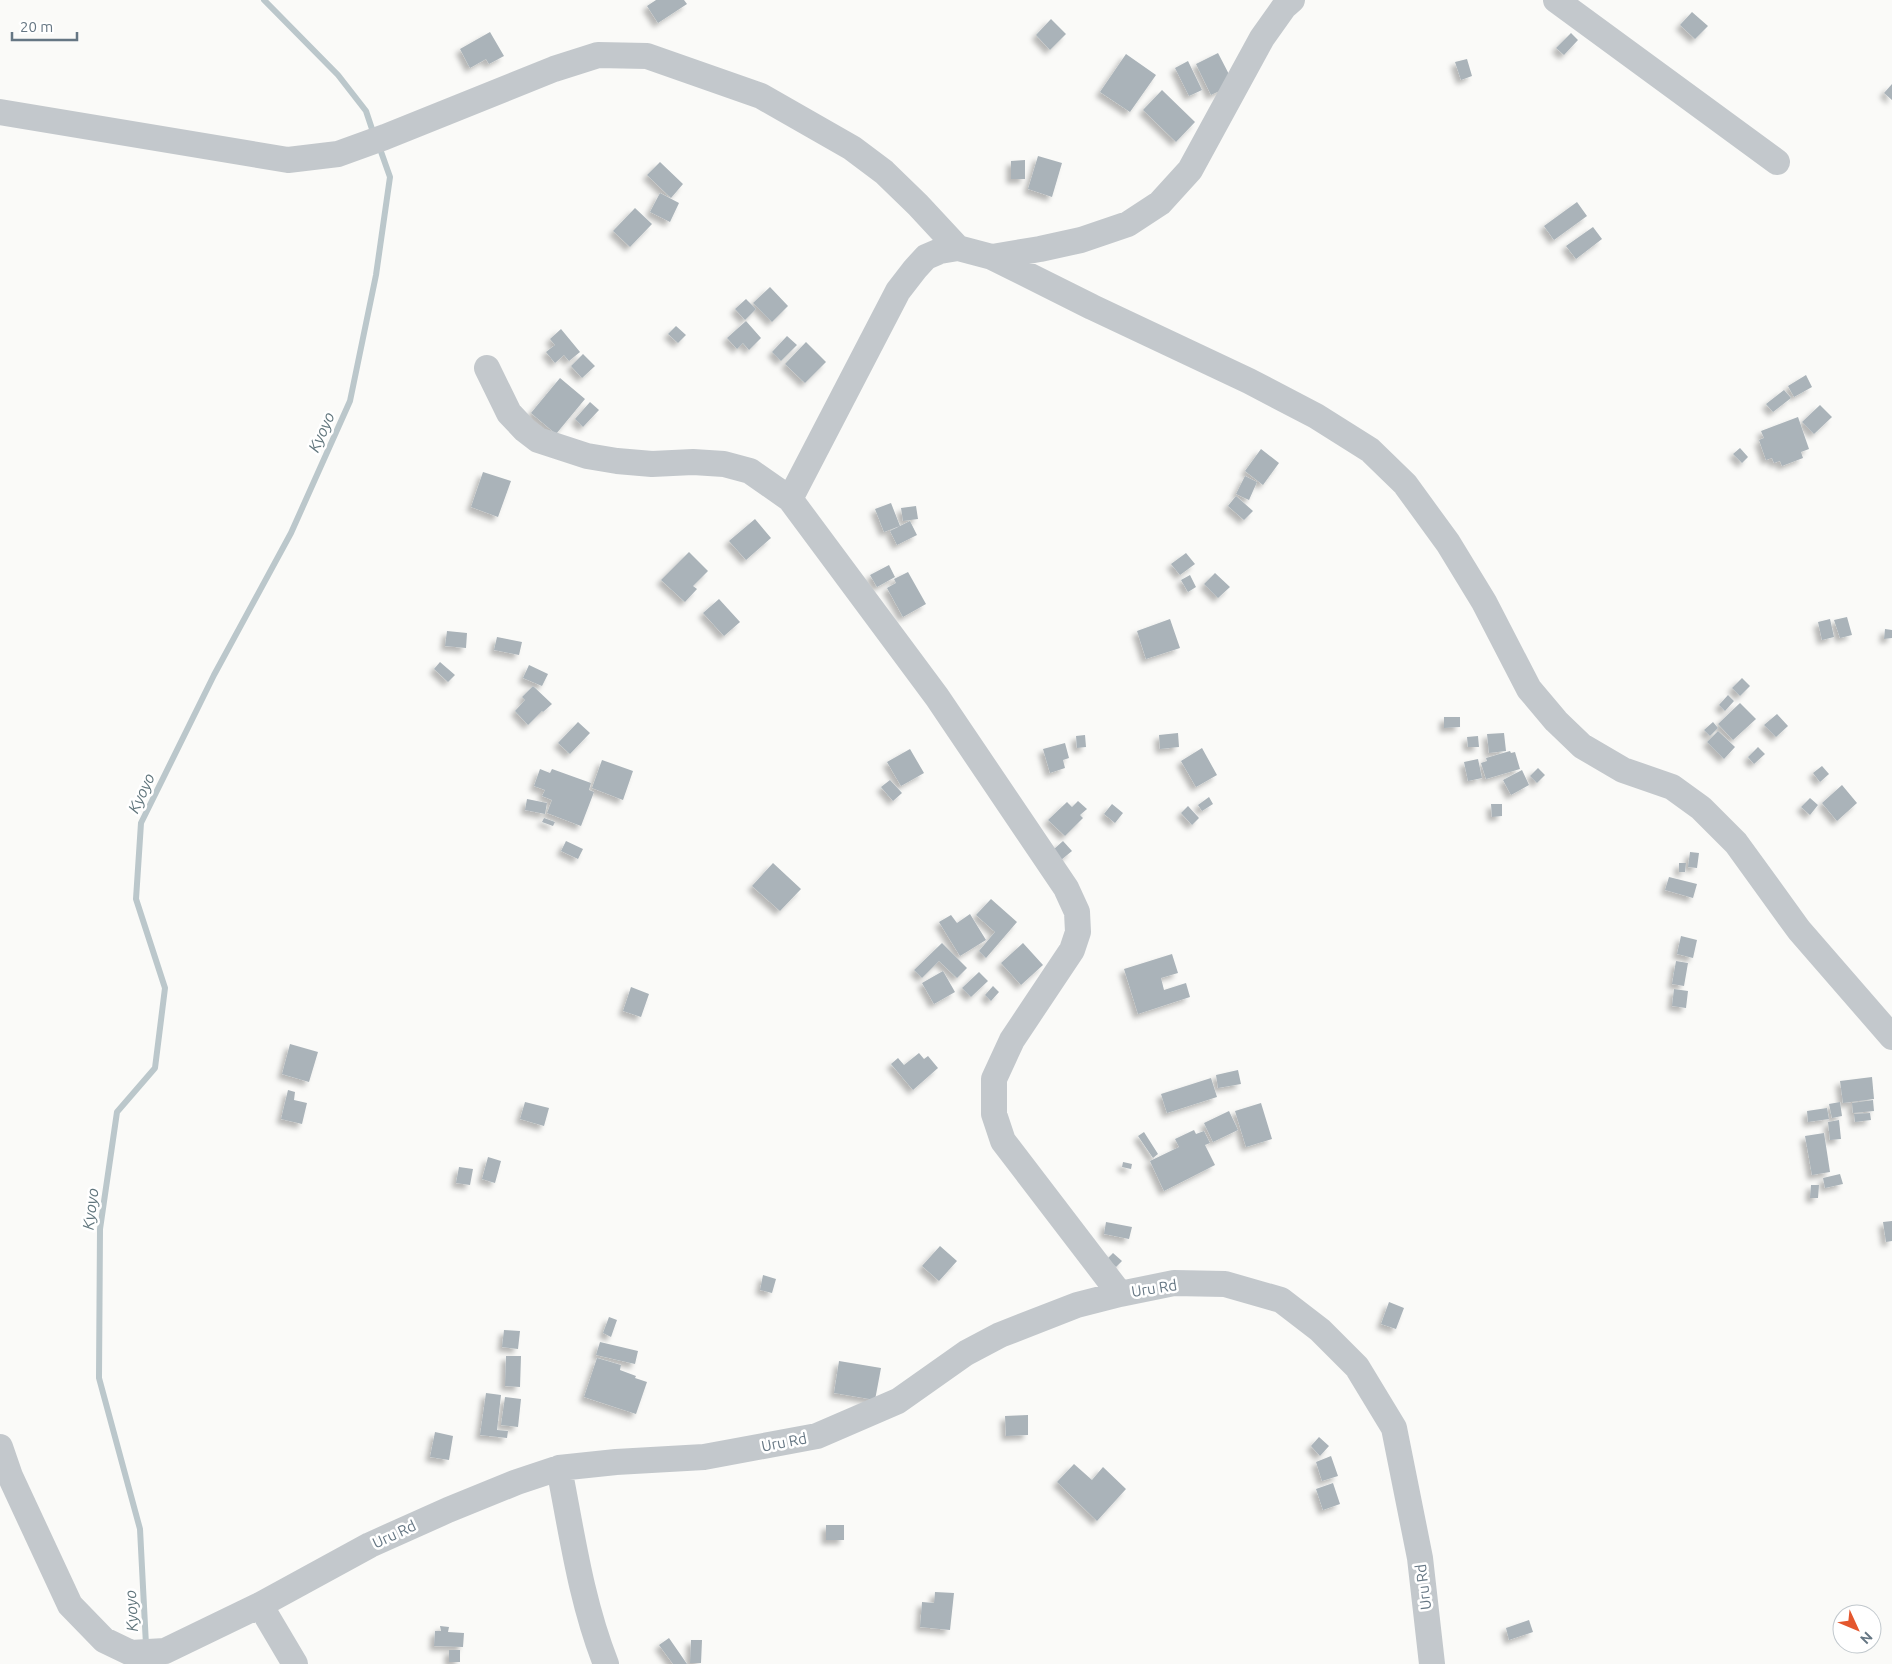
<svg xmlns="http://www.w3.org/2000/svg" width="1892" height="1664" font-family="Ubuntu,sans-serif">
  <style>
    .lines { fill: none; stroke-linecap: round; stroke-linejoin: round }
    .stream { stroke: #bbc7cb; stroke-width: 6 }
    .building { fill: #aab3b9; filter: url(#shadow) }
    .minor { stroke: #c3c8cc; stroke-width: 26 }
    .labels { text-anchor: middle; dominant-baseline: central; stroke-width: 5; stroke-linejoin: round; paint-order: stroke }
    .street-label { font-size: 15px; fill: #657683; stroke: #fff }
    .water-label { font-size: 16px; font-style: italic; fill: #60757c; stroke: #fff }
  </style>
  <defs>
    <filter id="shadow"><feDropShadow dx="-4.5" dy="4.5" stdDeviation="2.5" flood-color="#0004"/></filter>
  </defs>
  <rect width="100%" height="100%" fill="#fafaf8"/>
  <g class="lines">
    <path class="stream" d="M 264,0 L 338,75 L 366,111 L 374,135
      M 146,1645 L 140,1529 L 99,1378 L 100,1229 L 117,1112 L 155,1068 L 165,988 L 136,899 L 141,823 L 214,675 L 291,533 L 350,401 L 376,275 L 390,177 L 379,146"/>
  </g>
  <path class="building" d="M 656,0 L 684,0 L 687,4 L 658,23 L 647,6 Z
    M 1692,12 L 1708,26 L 1695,39 L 1680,25 Z
    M 1051,19 L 1066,34 L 1050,50 L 1036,35 Z
    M 490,32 L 504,56 L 489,64 L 486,59 L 470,68 L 460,49 Z
    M 1571,33 L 1578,40 L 1564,55 L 1556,48 Z
    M 1218,53 L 1234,84 L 1211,95 L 1196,64 Z
    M 1126,54 L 1156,75 L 1130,112 L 1100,92 Z
    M 1467,59 L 1472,76 L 1461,80 L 1455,62 Z
    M 1188,61 L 1202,90 L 1189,96 L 1175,68 Z
    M 1892,84 L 1892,100 L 1884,93 Z
    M 1162,90 L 1195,122 L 1176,142 L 1143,110 Z
    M 1038,156 L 1062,163 L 1052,197 L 1028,189 Z
    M 1025,160 L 1025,179 L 1011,179 L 1011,161 Z
    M 660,162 L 683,184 L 671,198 L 647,175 Z
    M 660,193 L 679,203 L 670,222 L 650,212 Z
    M 1577,202 L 1587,216 L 1554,240 L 1544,226 Z
    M 635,208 L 652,224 L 630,247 L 613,231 Z
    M 1593,227 L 1602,239 L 1576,259 L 1566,246 Z
    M 770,287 L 788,306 L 772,322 L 753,303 Z
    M 746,299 L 756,309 L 745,320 L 735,309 Z
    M 746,321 L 761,338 L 749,350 L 743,343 L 737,349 L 727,338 Z
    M 676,326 L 686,335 L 678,343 L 668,334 Z
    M 561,329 L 580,352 L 569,361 L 564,355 L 555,363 L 546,352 L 555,345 L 550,339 Z
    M 787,336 L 797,345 L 781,361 L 772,352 Z
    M 806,342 L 826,362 L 805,383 L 785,364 Z
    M 583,354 L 595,366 L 582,378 L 571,366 Z
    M 1806,375 L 1812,387 L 1794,397 L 1788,386 Z
    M 560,378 L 585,399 L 556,434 L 531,413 Z
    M 1784,390 L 1791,398 L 1773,412 L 1766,404 Z
    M 590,402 L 599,410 L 583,427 L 575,419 Z
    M 1820,405 L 1832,417 L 1814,434 L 1802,422 Z
    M 1798,417 L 1809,449 L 1801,452 L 1803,458 L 1782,466 L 1780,461 L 1774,463 L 1772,458 L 1766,460 L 1759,440 L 1764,438 L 1761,431 Z
    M 1740,448 L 1748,457 L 1742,463 L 1733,454 Z
    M 1261,449 L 1279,463 L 1263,485 L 1245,471 Z
    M 483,472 L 511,481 L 498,517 L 471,507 Z
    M 1245,476 L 1257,482 L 1249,500 L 1236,494 Z
    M 1236,496 L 1253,511 L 1244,520 L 1228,506 Z
    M 891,503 L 900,526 L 884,532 L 875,509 Z
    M 916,506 L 918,519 L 903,521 L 901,508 Z
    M 755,519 L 771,538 L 746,560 L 729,541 Z
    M 910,521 L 917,535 L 897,545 L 890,531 Z
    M 689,552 L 708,571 L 693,586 L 697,589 L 685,602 L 661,580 Z
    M 1186,553 L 1195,564 L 1180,575 L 1171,564 Z
    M 889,565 L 895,577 L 877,587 L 870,575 Z
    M 908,572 L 926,604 L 903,617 L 887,588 L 896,583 L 894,579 Z
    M 1215,573 L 1230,587 L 1218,598 L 1204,584 Z
    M 1190,575 L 1196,587 L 1188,592 L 1181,580 Z
    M 719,599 L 740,622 L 724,636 L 703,613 Z
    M 1847,617 L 1852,635 L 1840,638 L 1834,620 Z
    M 1170,619 L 1180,648 L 1146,659 L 1137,631 Z
    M 1830,619 L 1834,637 L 1822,640 L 1818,622 Z
    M 1885,629 L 1892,630 L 1892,638 L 1884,639 Z
    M 447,631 L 467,633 L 466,648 L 445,646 Z
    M 497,637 L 522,642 L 519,655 L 494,650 Z
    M 440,662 L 455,675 L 448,682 L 434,669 Z
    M 529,665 L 548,674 L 542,686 L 523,678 Z
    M 1742,678 L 1750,686 L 1740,696 L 1732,688 Z
    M 533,686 L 552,704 L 543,712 L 542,711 L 528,725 L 515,711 L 525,700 L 522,697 Z
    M 1728,695 L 1734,701 L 1725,711 L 1719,705 Z
    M 1740,703 L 1756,719 L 1733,740 L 1718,724 Z
    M 1777,714 L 1788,726 L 1776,737 L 1764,725 Z
    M 1444,717 L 1460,717 L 1460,727 L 1444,728 Z
    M 578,722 L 590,733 L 570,754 L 558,743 Z
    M 1713,722 L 1718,728 L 1710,736 L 1704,730 Z
    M 1718,731 L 1735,747 L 1724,759 L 1707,742 Z
    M 1178,733 L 1179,747 L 1160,749 L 1159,735 Z
    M 1504,733 L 1506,751 L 1489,753 L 1487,734 Z
    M 1085,735 L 1086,747 L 1077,748 L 1076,736 Z
    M 1478,736 L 1479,747 L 1468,747 L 1467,737 Z
    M 1065,743 L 1069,758 L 1063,760 L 1065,768 L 1050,773 L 1043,749 Z
    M 1758,747 L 1765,754 L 1754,764 L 1748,757 Z
    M 1202,748 L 1217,775 L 1196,787 L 1181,761 Z
    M 910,749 L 924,773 L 901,786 L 887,762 Z
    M 1510,751 L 1511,753 L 1515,752 L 1520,769 L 1486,779 L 1481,763 L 1487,761 L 1486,758 Z
    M 1478,759 L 1482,778 L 1468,781 L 1464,762 Z
    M 602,760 L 633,771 L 623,800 L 592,788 Z
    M 1822,766 L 1829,774 L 1820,782 L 1813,773 Z
    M 1538,768 L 1545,775 L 1537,783 L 1530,776 Z
    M 540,769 L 550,773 L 552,769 L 591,783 L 589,790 L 594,792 L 581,826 L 547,813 L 552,800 L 542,796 L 545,790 L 534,786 Z
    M 1522,770 L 1529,785 L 1511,795 L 1503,780 Z
    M 890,780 L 902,793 L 893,801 L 881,787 Z
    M 1842,785 L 1857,803 L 1837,821 L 1822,803 Z
    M 1209,797 L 1213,804 L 1202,811 L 1198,805 Z
    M 1810,798 L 1818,805 L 1810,815 L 1801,807 Z
    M 527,799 L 547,803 L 545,814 L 525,810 Z
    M 1078,801 L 1087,809 L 1080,815 L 1083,818 L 1065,836 L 1048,820 L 1067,802 L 1072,807 Z
    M 1112,804 L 1123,813 L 1115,823 L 1104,814 Z
    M 1491,804 L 1502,804 L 1502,816 L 1492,817 Z
    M 1188,806 L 1199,818 L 1192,825 L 1181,813 Z
    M 544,818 L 555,822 L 553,826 L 542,822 Z
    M 566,841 L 583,849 L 578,859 L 561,851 Z
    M 1063,841 L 1072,851 L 1061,860 L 1053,850 Z
    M 1690,852 L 1699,853 L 1697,868 L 1688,867 Z
    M 773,863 L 801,889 L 780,911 L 752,886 Z
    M 1679,863 L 1686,863 L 1685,872 L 1679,872 Z
    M 1669,877 L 1697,884 L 1693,898 L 1665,890 Z
    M 991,899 L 1017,922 L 986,958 L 979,951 L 995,932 L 976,915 Z
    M 970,914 L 986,940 L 960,956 L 939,922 L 951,915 L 957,923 Z
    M 1681,936 L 1697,940 L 1693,958 L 1677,954 Z
    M 942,943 L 967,968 L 957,978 L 939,961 L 922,978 L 914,970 Z
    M 1023,943 L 1043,965 L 1021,985 L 1001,963 Z
    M 1172,954 L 1178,973 L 1161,978 L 1164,990 L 1186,983 L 1190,997 L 1138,1014 L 1124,969 Z
    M 1676,961 L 1688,963 L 1684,986 L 1672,984 Z
    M 943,971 L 955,992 L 934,1004 L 922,983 Z
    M 979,972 L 988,981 L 971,997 L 962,988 Z
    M 993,986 L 999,992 L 991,1001 L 985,995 Z
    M 631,987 L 649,994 L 641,1017 L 623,1011 Z
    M 1674,989 L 1688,991 L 1686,1008 L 1672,1006 Z
    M 290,1044 L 318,1052 L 309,1082 L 282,1074 Z
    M 919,1053 L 924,1059 L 928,1056 L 938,1068 L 913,1090 L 891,1064 L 898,1058 L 904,1065 Z
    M 1238,1070 L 1241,1084 L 1218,1088 L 1216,1075 Z
    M 1872,1077 L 1874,1099 L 1843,1103 L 1840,1081 Z
    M 1211,1078 L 1217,1097 L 1167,1113 L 1161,1094 Z
    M 288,1090 L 295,1092 L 294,1100 L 307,1103 L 302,1124 L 281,1119 Z
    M 1873,1100 L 1874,1111 L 1853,1113 L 1852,1103 Z
    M 525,1102 L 549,1108 L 544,1126 L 520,1119 Z
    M 1840,1102 L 1842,1116 L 1832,1118 L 1829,1104 Z
    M 1261,1103 L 1272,1139 L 1246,1147 L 1235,1111 Z
    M 1827,1108 L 1829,1119 L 1808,1122 L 1807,1111 Z
    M 1229,1111 L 1238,1130 L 1213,1142 L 1204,1123 Z
    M 1870,1113 L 1871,1120 L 1855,1122 L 1854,1114 Z
    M 1839,1120 L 1841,1139 L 1830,1140 L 1828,1122 Z
    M 1194,1130 L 1196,1134 L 1204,1131 L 1210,1143 L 1205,1145 L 1215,1165 L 1164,1191 L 1150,1161 L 1179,1147 L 1175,1139 Z
    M 1144,1132 L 1158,1154 L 1153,1158 L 1138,1136 Z
    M 1824,1133 L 1830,1172 L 1812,1175 L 1805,1136 Z
    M 488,1157 L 501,1161 L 495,1183 L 482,1179 Z
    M 1123,1162 L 1132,1164 L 1131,1169 L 1122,1167 Z
    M 459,1167 L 473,1169 L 470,1185 L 456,1183 Z
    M 1840,1174 L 1843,1184 L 1825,1188 L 1823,1178 Z
    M 1811,1185 L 1819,1185 L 1818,1198 L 1810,1198 Z
    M 1892,1221 L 1892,1241 L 1886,1242 L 1883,1222 Z
    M 1106,1222 L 1132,1227 L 1129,1239 L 1104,1234 Z
    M 940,1246 L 957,1261 L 939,1281 L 922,1266 Z
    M 1113,1253 L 1122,1261 L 1116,1267 L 1107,1259 Z
    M 763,1275 L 776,1279 L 772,1293 L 760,1290 Z
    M 1389,1302 L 1404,1308 L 1396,1329 L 1381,1324 Z
    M 609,1317 L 617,1320 L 611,1337 L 603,1333 Z
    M 504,1330 L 520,1331 L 518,1349 L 502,1347 Z
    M 600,1342 L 638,1351 L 635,1364 L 596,1355 Z
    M 506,1356 L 521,1356 L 520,1387 L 505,1386 Z
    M 597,1358 L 621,1365 L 620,1370 L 636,1376 L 635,1378 L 647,1382 L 636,1414 L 584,1397 Z
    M 839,1361 L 881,1368 L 875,1400 L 834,1393 Z
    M 486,1393 L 501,1395 L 497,1430 L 508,1431 L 507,1438 L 480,1435 Z
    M 505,1397 L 521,1399 L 518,1427 L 501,1425 Z
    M 1028,1415 L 1028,1435 L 1006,1436 L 1005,1416 Z
    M 435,1432 L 453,1436 L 449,1460 L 430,1457 Z
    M 1319,1437 L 1329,1446 L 1320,1456 L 1311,1446 Z
    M 1331,1456 L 1338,1476 L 1322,1481 L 1316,1462 Z
    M 1074,1464 L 1092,1480 L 1103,1467 L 1126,1489 L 1097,1521 L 1057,1482 Z
    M 1333,1483 L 1340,1504 L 1323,1510 L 1316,1489 Z
    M 826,1525 L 844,1525 L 844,1540 L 826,1540 Z
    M 935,1592 L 954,1593 L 950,1630 L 920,1627 L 922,1602 L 934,1603 Z
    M 1529,1620 L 1533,1632 L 1509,1640 L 1506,1628 Z
    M 440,1626 L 449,1627 L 448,1632 L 464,1633 L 463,1647 L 434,1646 L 435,1631 L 441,1631 Z
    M 669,1638 L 687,1664 L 673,1664 L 659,1645 Z
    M 691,1640 L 702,1640 L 701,1663 L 690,1663 Z
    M 449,1650 L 460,1650 L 460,1662 L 449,1662 Z"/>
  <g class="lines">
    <path class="minor" d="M 1556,0 L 1777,162
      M 0,112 L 288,160 L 338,154 L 385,137 L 554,69 L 598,55 L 647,56 L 761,96 L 852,148 L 884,172 L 918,205 L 958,248
      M 992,257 L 1092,307 L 1249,381 L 1316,416 L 1370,450 L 1405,484 L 1448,543 L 1484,602 L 1529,689 L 1556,721 L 1582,746 L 1623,770 L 1672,787 L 1701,808 L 1736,843 L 1799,930 L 1892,1037
      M 487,368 L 509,413 L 525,430 L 538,440 L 587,456 L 617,461 L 652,464 L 693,462 L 724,464 L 750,471 L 790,499 L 937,697 L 1066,888 L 1077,912 L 1078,932 L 1072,950 L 1012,1040 L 994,1079 L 994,1114 L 1003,1141 L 1120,1294
      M 790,499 L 898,291 L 915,269 L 926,257 L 940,251 L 958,248 L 992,257 L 1040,249 L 1081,240 L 1128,224 L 1160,203 L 1190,170 L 1262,38 L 1284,7 L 1292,0
      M 0,1447 L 10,1476 L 70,1605 L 104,1640 L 131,1653 L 165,1651 L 260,1605 L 370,1545 L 448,1510 L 517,1482 L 559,1468 L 616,1462 L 704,1457 L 817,1436 L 898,1401 L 966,1353 L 1000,1335 L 1077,1305 L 1120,1294 L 1174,1283 L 1225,1284 L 1281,1300 L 1320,1330 L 1357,1367 L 1394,1428 L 1420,1558 L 1432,1664
      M 559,1468 C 572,1534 581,1601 606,1664
      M 260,1605 L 295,1664"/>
  </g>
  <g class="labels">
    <g class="street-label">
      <text transform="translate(1154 1288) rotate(-9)">Uru Rd</text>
      <text transform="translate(784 1442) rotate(-11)">Uru Rd</text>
      <text transform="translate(394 1534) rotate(-25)">Uru Rd</text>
      <text transform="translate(1423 1587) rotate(-97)">Uru Rd</text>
    </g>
    <g class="water-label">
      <text transform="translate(321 432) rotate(-66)">Kyoyo</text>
      <text transform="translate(141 793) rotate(-65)">Kyoyo</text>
      <text transform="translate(90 1209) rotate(-83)">Kyoyo</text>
      <text transform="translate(131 1611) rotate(-93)">Kyoyo</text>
    </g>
  </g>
  <g transform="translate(1857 1629) rotate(134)"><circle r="24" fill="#ffffff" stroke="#c1c8cd"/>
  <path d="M0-4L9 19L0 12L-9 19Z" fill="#e4572e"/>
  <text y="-8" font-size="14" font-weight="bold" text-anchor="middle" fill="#657683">N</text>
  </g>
  <path d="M12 32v8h65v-8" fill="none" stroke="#657683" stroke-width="2.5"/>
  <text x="20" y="32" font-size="15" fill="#657683" stroke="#ffffff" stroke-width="4" paint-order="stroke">20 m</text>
</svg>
